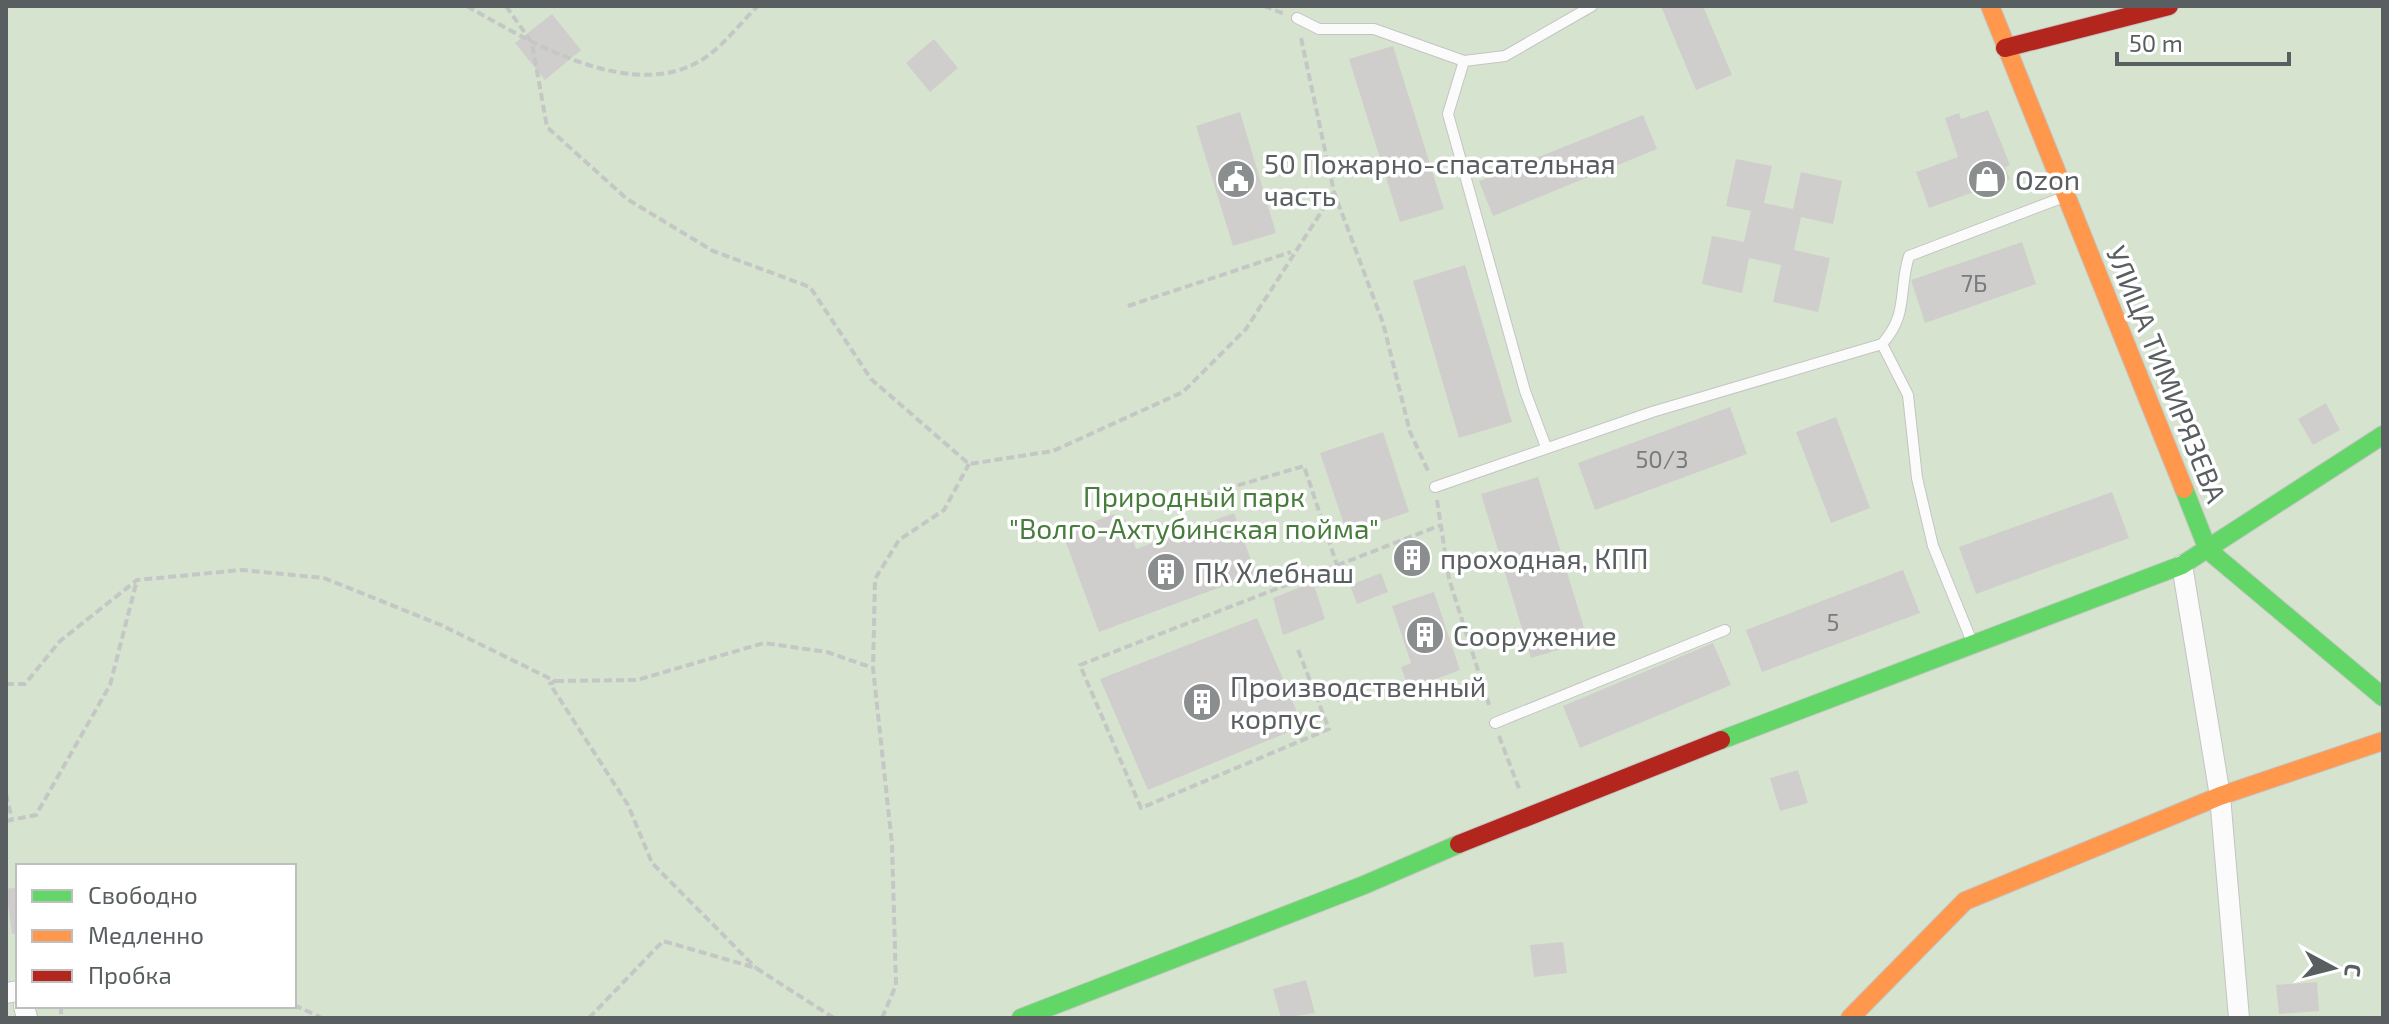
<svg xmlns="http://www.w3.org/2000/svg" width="2389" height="1024" font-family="'Exo 2',sans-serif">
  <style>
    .green { fill: #d6e3cf; fill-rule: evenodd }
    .building { fill: #d0cecc }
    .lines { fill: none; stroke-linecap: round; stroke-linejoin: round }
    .lane-casing { stroke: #c4c4c4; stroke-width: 12 }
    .street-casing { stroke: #c4c4c4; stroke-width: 22 }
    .fast-casing { stroke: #c5c5c4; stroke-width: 20 }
    .slow-casing { stroke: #c5c5c4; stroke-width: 20 }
    .jam-casing { stroke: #c5c5c4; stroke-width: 20 }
    .path { stroke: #c4c7c5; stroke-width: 4; stroke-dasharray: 8 4; stroke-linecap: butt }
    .lane { stroke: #fcfbfb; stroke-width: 10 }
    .street { stroke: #fcfbfb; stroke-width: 20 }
    .fast { stroke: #63d668; stroke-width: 18 }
    .slow { stroke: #ff974d; stroke-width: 18 }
    .jam { stroke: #b3261e; stroke-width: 18 }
    .labels { text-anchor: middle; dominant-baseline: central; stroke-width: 7; stroke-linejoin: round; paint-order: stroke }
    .number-label { font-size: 24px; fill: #787b7c }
    .poi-label { font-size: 28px; fill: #595e60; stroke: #fff; text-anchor: start }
    .street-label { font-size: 28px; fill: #595e60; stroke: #fff }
    .park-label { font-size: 28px; fill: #477c3c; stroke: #fff }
  </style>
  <rect width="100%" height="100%" fill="#e9e6e3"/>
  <path class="green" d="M 6,6 L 2383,6 L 2383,1018 L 6,1018 ZM 18,866 L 294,866 L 294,1006 L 18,1006 Z"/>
  <path class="building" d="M 1661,6 L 1703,6 L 1732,75 L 1696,90 Z
    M 552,14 L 581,50 L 545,80 L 515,43 Z
    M 934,39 L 958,68 L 930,92 L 906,63 Z
    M 1393,46 L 1444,209 L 1400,222 L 1349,59 Z
    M 1988,110 L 2010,165 L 2005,167 L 2010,179 L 1929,208 L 1916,172 L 1958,157 L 1945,118 L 1959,113 L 1961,119 Z
    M 1240,112 L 1276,233 L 1233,246 L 1196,126 Z
    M 1643,115 L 1657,149 L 1493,216 L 1479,181 Z
    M 1736,159 L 1772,166 L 1764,203 L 1793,209 L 1801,172 L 1842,181 L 1833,224 L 1801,217 L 1794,250 L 1830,258 L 1818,312 L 1773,302 L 1781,265 L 1749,258 L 1742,293 L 1702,284 L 1712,236 L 1744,242 L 1751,211 L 1726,206 Z
    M 2022,242 L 2036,284 L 1925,323 L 1911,280 Z
    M 1465,265 L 1512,422 L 1459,438 L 1413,281 Z
    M 2326,403 L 2340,430 L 2313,445 L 2298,419 Z
    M 1730,407 L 1747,454 L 1595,510 L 1578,463 Z
    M 1836,417 L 1870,508 L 1831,523 L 1796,432 Z
    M 1383,432 L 1409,512 L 1347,533 L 1320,453 Z
    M 1538,477 L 1588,641 L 1531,658 L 1481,494 Z
    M 2112,492 L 2129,538 L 1976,594 L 1959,547 Z
    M 1234,513 L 1256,574 L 1099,632 L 1065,540 L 1076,536 L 1074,529 L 1114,514 L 1119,522 L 1125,519 L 1136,549 Z
    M 1418,545 L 1424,564 L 1405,570 L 1400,552 Z
    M 1903,570 L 1920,613 L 1762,672 L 1746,630 Z
    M 1381,573 L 1388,592 L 1357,604 L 1350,585 Z
    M 1313,582 L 1325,619 L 1283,635 L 1273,598 Z
    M 1434,592 L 1460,670 L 1409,689 L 1401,667 L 1411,663 L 1392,606 Z
    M 1257,618 L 1303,726 L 1148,790 L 1100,679 Z
    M 1713,643 L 1731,685 L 1580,748 L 1563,706 Z
    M 1798,770 L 1808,803 L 1780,811 L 1770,778 Z
    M 18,887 L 18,933 L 12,934 L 6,889 Z
    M 1563,942 L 1567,973 L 1534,977 L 1530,945 Z
    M 1306,980 L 1315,1013 L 1281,1018 L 1273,989 Z
    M 2317,982 L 2319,1011 L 2279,1014 L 2276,985 Z"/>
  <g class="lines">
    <defs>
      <path id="lane" d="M 1297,18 L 1319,29 L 1374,29 L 1464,61 L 1505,56 L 1592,6
        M 1464,61 L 1448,114 L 1525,391 L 1546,447
        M 1882,344 L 1908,395 L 1917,478 L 1933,546 L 1972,642
        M 1435,487 L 1652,412 L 1882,344 C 1909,314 1898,291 1909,256 L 2064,197
        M 1495,723 L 1725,630"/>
      <path id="street" d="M 2182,565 L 2220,796 L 2239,1018
        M 6,993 L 18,991
        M 24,1006 L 27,1018"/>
      <path id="fast" d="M 2184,489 L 2208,550 L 2383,697
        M 1721,740 L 2182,565 L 2383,435
        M 1021,1018 L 1364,885 L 1459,844"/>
      <path id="slow" d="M 1990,6 L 2184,489
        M 1850,1018 L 1965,901 L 2220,796 L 2383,741"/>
      <path id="jam" d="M 2005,48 L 2169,6
        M 1459,844 L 1721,740"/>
    </defs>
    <use href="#lane" class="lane-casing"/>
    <use href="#street" class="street-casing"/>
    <use href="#fast" class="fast-casing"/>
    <use href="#slow" class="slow-casing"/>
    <use href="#jam" class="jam-casing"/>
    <path class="path" d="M 467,6 C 530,42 629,102 700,61 C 721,49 740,23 758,6
      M 506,6 L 532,43 L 547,127 L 627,199 L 713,251 L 810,287 L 871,379 L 969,464 L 1053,451 L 1183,392 L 1246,329 L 1334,192
      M 1264,6 L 1285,14
      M 1301,38 L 1334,192 L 1383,323 L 1410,432 L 1429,473
      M 1128,306 L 1291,252
      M 1437,500 L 1449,579 L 1490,708
      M 1157,509 L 1304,466 L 1337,565
      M 1298,650 L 1329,729 L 1141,808 L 1080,665 L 1441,525
      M 556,681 L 637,680 L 764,643 L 827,652 L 873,668
      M 6,684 L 25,684 L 60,641 L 137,580 L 242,570 L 324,578 L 441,625 L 555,681 L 550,684 L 628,805 L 652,863 L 756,968
      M 1499,736 L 1520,791
      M 6,794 L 12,819
      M 6,821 L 36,815 L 110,685 L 137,580
      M 294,1005 L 322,1018
      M 61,1006 L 61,1018
      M 589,1018 L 663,941 L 756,968 L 834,1018
      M 882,1018 L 896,985 L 892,844 L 873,668 L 875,579 L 899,540 L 944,510 L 969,464"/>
    <use href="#lane" class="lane"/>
    <use href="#street" class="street"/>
    <use href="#fast" class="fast"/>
    <use href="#slow" class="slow"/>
    <use href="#jam" class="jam"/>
  </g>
  <defs>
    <symbol id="civic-disc" viewBox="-11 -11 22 22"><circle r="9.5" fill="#8b8e8e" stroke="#fff"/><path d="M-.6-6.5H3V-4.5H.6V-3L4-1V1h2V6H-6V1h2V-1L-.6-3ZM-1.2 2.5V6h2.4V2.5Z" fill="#fff"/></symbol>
    <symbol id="shop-disc" viewBox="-11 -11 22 22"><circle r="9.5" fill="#8b8e8e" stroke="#fff"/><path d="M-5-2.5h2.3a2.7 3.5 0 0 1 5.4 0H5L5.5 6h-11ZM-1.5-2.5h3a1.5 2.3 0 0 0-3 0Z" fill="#fff"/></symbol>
    <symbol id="building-disc" viewBox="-11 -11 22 22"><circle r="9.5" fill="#8b8e8e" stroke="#fff"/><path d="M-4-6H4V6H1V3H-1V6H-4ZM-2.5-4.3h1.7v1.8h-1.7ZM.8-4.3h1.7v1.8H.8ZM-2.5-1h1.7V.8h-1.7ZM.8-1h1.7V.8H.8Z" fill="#fff"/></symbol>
  </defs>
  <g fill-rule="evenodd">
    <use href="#civic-disc" x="1214" y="157" width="44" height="44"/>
    <use href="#shop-disc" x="1965" y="157" width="44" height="44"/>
    <use href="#building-disc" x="1390" y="536" width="44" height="44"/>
    <use href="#building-disc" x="1144" y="550" width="44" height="44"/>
    <use href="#building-disc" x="1403" y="613" width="44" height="44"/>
    <use href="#building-disc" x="1180" y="680" width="44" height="44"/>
  </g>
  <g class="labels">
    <g class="number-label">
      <text x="1974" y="282">7Б</text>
      <text x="1662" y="458">50/3</text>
      <text x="1833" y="621">5</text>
    </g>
    <g class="poi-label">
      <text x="1264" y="163">50 Пожарно-спасательная<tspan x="1264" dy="32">часть</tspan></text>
      <text x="2015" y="179">Ozon</text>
      <text x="1440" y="558">проходная, КПП</text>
      <text x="1194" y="572">ПК Хлебнаш</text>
      <text x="1453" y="635">Сооружение</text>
      <text x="1230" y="686">Производственный<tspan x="1230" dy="32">корпус</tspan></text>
    </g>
    <g class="street-label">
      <text transform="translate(2167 374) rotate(68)">УЛИЦА ТИМИРЯЗЕВА</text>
    </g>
    <g class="park-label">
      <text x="1194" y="496">Природный парк<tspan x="1194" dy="32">"Волго-Ахтубинская пойма"</tspan></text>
    </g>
  </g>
  <rect width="2389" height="1024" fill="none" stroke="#595e60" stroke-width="16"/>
  <rect x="16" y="864" width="280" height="144" fill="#ffffff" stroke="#bdbfbf" stroke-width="2"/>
  <rect x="32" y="890" width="40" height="12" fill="#63d668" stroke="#bdbfbf" stroke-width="2"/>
  <text x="88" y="904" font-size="24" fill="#595e60">Свободно</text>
  <rect x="32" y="930" width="40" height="12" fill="#ff974d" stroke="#bdbfbf" stroke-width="2"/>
  <text x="88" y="944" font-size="24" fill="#595e60">Медленно</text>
  <rect x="32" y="970" width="40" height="12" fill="#b3261e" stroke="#bdbfbf" stroke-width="2"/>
  <text x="88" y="984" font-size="24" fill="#595e60">Пробка</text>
  <g transform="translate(2333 968) rotate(97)" stroke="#ffffff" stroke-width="6" paint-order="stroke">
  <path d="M0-6L14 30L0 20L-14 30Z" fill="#595e60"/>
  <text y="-12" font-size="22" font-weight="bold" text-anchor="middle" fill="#595e60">С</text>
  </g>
  <path d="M2117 52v12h172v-12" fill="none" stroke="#595e60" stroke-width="4"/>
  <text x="2129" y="52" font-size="24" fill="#595e60" stroke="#ffffff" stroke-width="6" paint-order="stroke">50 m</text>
</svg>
